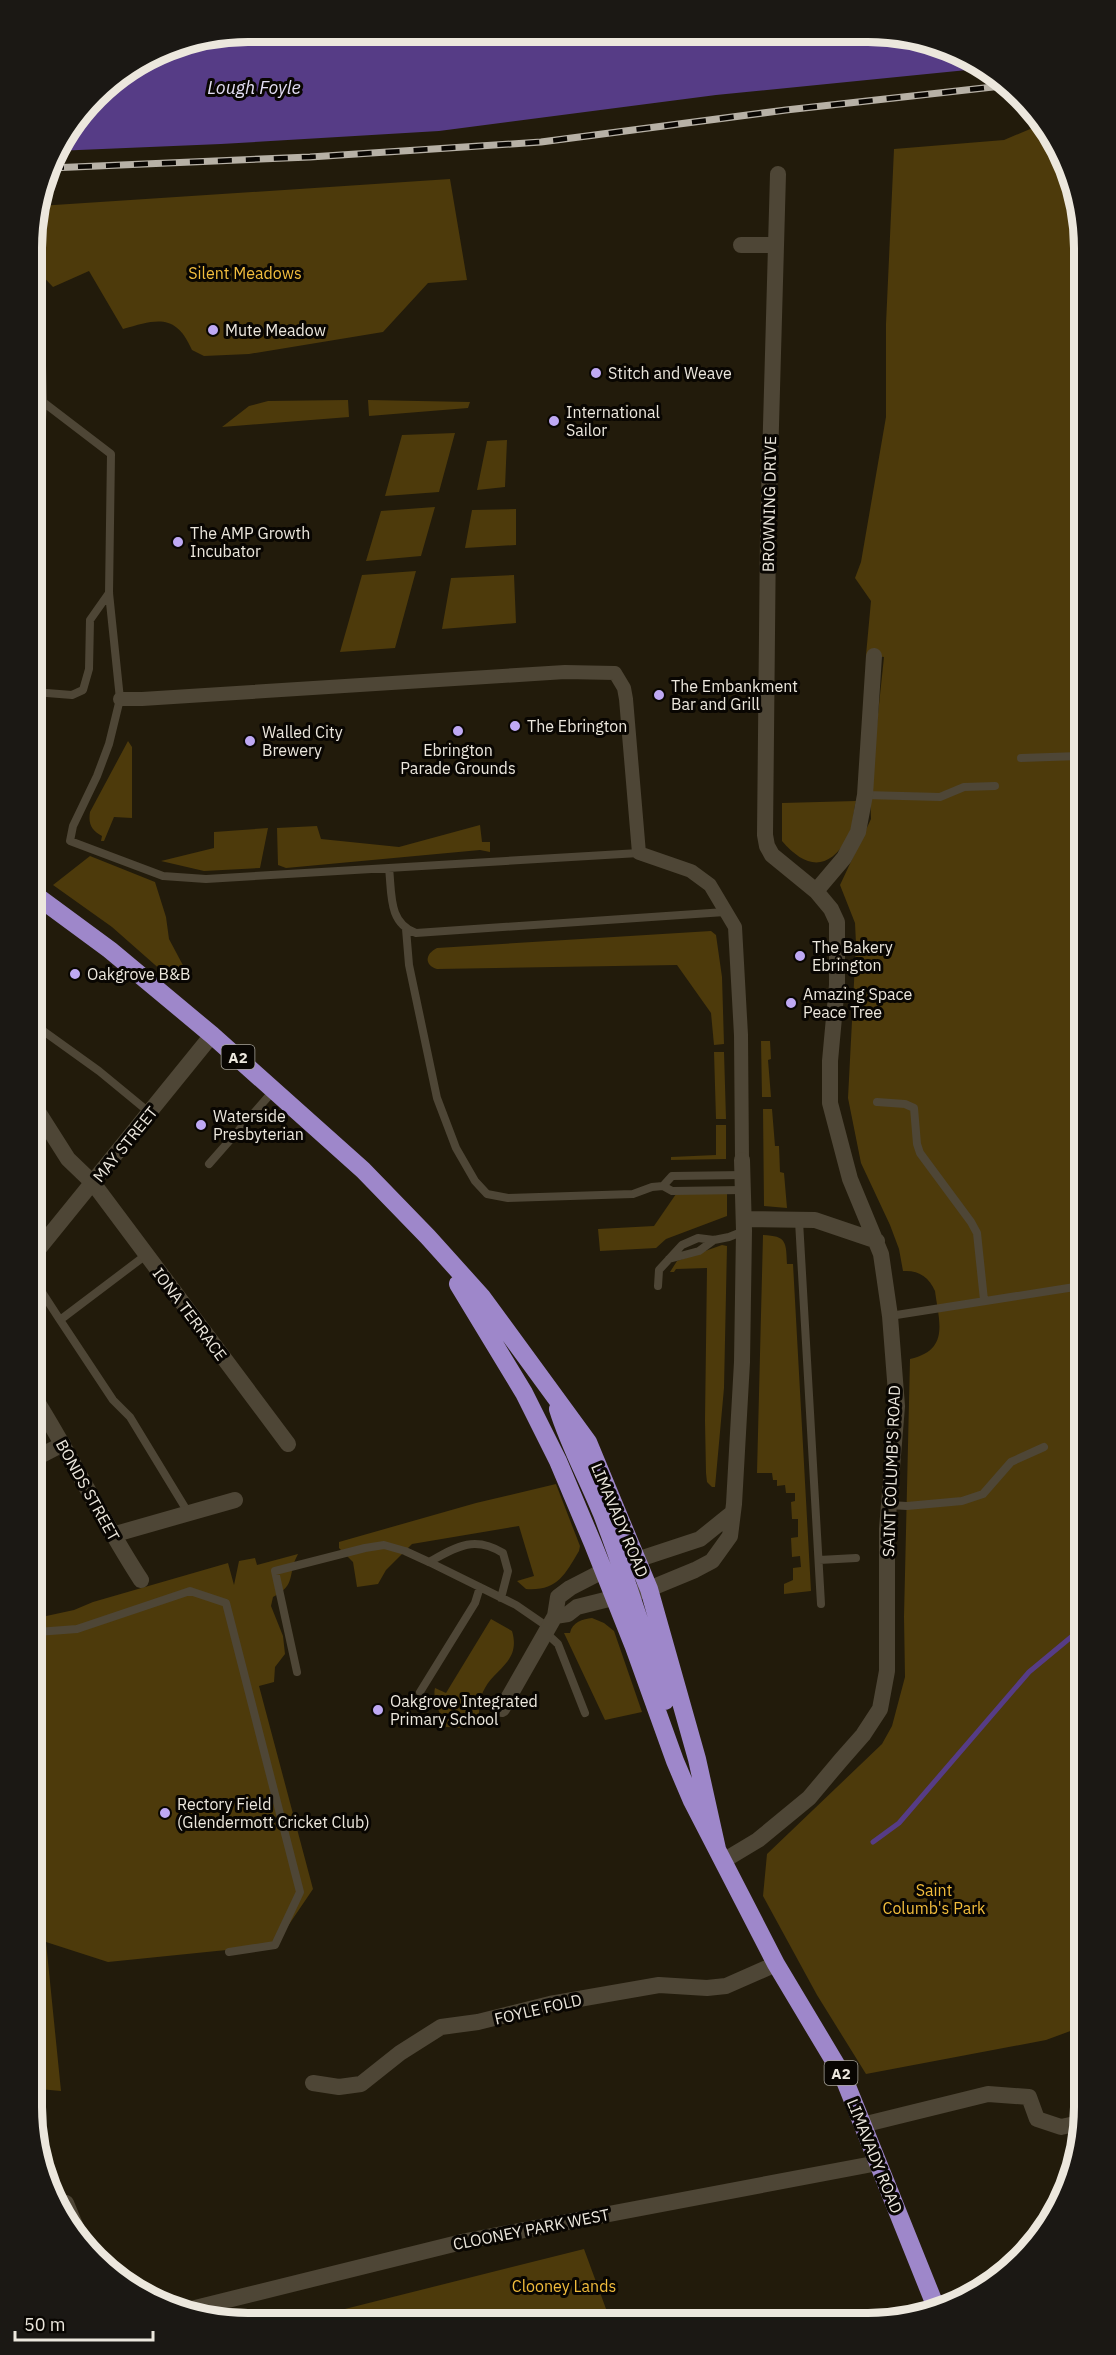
<svg xmlns="http://www.w3.org/2000/svg" width="1116" height="2355" font-family="'IBM Plex Sans',sans-serif">
  <style>
    .green { fill: #4d3a0b }
    .water { fill: #563c86 }
    .lines { fill: none; stroke-linecap: round; stroke-linejoin: round }
    .stream { stroke: #563c86; stroke-width: 5 }
    .service { stroke: #4e4636; stroke-width: 8 }
    .pedestrian { stroke: #4e4636; stroke-width: 14 }
    .minor { stroke: #4e4636; stroke-width: 16 }
    .trunk { stroke: #9e87ca; stroke-width: 18 }
    .rail-casing { stroke: #b7b1a6; stroke-width: 7 }
    .rail { stroke: #090602; stroke-width: 4.5; stroke-dasharray: 14; stroke-linecap: butt }
    .poi-dot { fill: #bfa9f4; stroke: #090602; stroke-width: 2 }
    .labels { text-anchor: middle; dominant-baseline: central; stroke-width: 6; stroke-linejoin: round; paint-order: stroke }
    .shield { fill: #090602; stroke: #a8a49b; stroke-width: 1.5 }
    .shield-label { font-size: 15px; font-weight: bold; fill: #ece7dd }
    .park-label { font-size: 16px; fill: #f2bd3d; stroke: #090602 }
    .poi-label { font-size: 16px; fill: #ece7dd; stroke: #090602; text-anchor: start }
    .street-label { font-size: 16px; fill: #ece7dd; stroke: #090602 }
    .water-label { font-size: 18px; font-style: italic; fill: #e3def4; stroke: #090602 }
    .rim { fill: none; stroke: #ece7dd; stroke-width: 8 }
  </style>
  <rect width="100%" height="100%" fill="#221b0b"/>
  <path class="green" d="M 1042,124 L 1055,140 L 1077,192 L 1084,2026 L 1046,2040 L 866,2074 L 817,1995 L 763,1896 L 767,1854 L 882,1744 L 892,1726 L 905,1677 L 904,1617 L 910,1359 C 950,1350 939,1322 935,1291 C 929,1277 919,1270 903,1271 L 899,1249 L 890,1225 L 861,1163 L 848,1098 L 856,944 L 855,923 L 840,885 L 871,819 L 870,790 L 884,657 L 866,655 L 871,601 L 855,578 L 861,562 L 886,417 L 886,324 L 894,149 L 1004,140 Z
    M 450,179 L 467,280 L 428,283 L 383,332 L 249,354 L 204,356 L 192,350 C 176,313 157,319 123,329 L 89,271 L 53,287 L 32,265 L 32,234 L 39,206 Z
    M 348,400 L 349,417 L 222,427 L 249,406 L 268,401 Z
    M 368,400 L 470,402 L 468,408 L 369,416 Z
    M 455,433 L 439,492 L 385,496 L 402,435 Z
    M 507,440 L 505,487 L 477,490 L 487,441 Z
    M 435,507 L 421,556 L 366,561 L 381,511 Z
    M 516,509 L 516,545 L 465,548 L 472,510 Z
    M 416,571 L 395,648 L 340,652 L 362,575 Z
    M 514,575 L 516,623 L 442,629 L 451,578 Z
    M 128,741 L 132,747 L 132,818 L 114,817 L 104,841 L 101,841 L 102,836 C 92,830 88,825 90,812 Z
    M 856,801 C 853,812 853,828 848,838 C 828,871 806,869 782,841 L 782,803 Z
    M 480,825 L 482,842 L 490,842 L 490,852 L 480,850 L 286,868 L 278,865 L 277,828 L 317,826 L 321,839 L 399,847 Z
    M 268,828 L 260,868 L 204,871 L 161,861 L 214,848 L 214,832 Z
    M 90,856 L 155,882 L 166,917 L 169,939 L 186,971 L 171,979 L 112,927 L 53,885 Z
    M 711,931 L 716,935 L 722,977 L 724,1044 L 714,1045 L 711,1013 L 677,965 L 437,969 C 424,965 425,954 437,948 Z
    M 761,1041 L 770,1041 L 771,1059 L 768,1060 L 771,1097 L 762,1097 Z
    M 714,1052 L 724,1052 L 726,1119 L 716,1119 Z
    M 763,1109 L 772,1109 L 775,1146 L 779,1146 L 780,1172 L 784,1173 L 787,1208 L 764,1206 Z
    M 716,1125 L 726,1125 L 726,1159 L 671,1160 L 671,1157 L 716,1155 Z
    M 676,1194 L 727,1194 L 727,1216 L 666,1239 L 656,1248 L 600,1251 L 598,1229 L 654,1226 Z
    M 763,1235 C 787,1236 786,1242 787,1264 L 793,1264 L 811,1591 L 784,1594 L 784,1584 L 793,1580 L 793,1568 L 801,1567 L 800,1556 L 792,1557 L 791,1538 L 798,1537 L 798,1519 L 792,1519 L 791,1502 L 795,1501 L 795,1493 L 786,1493 L 785,1485 L 777,1486 L 777,1480 L 773,1480 L 772,1473 L 757,1473 Z
    M 722,1245 L 727,1246 L 724,1388 L 715,1487 L 712,1487 L 707,1482 L 706,1473 L 705,1421 L 707,1268 L 676,1269 L 674,1272 L 670,1272 L 677,1261 Z
    M 556,1484 L 580,1546 L 579,1551 C 564,1576 557,1591 526,1589 L 517,1581 L 534,1576 L 519,1526 L 412,1544 L 386,1570 L 378,1584 L 357,1587 L 353,1562 L 339,1548 L 339,1542 L 476,1503 Z
    M 298,1554 C 287,1574 297,1585 273,1597 L 271,1606 L 283,1636 L 285,1654 L 275,1667 L 274,1682 L 259,1686 L 313,1889 L 275,1945 L 108,1962 L 46,1942 L 61,2091 L 39,2089 L 38,1914 L 42,1914 L 38,1888 L 37,1663 L 45,1650 L 37,1626 L 37,1618 L 74,1610 L 93,1602 L 228,1563 L 234,1585 L 239,1561 L 255,1558 L 257,1565 Z
    M 592,1618 L 604,1623 L 614,1631 L 642,1712 L 605,1720 L 564,1633 L 570,1633 C 572,1622 583,1619 592,1618 Z
    M 491,1619 L 512,1631 C 521,1661 496,1668 485,1688 C 479,1698 479,1710 479,1721 L 465,1725 L 464,1728 L 446,1727 C 441,1715 432,1700 435,1688 L 446,1693 Z
    M 584,2249 L 609,2317 L 305,2319 Z"/>
  <path class="water" d="M 248,32 L 910,36 L 977,69 L 716,95 L 439,131 L 221,144 L 55,151 L 105,86 L 166,48 Z"/>
  <g class="lines">
    <path class="stream" d="M 873,1842 L 899,1823 L 1029,1672 L 1082,1628"/>
    <path class="service" d="M 32,307 L 41,327 L 43,402 L 40,456
      M 43,402 L 111,454 L 109,593 L 120,699 L 109,744 L 97,776 L 73,826 L 70,841 L 163,876 L 206,879 L 639,853
      M 34,692 L 72,695 L 83,690 L 89,669 L 90,620 L 109,593
      M 1021,758 L 1079,756
      M 865,795 L 940,797 L 964,787 L 995,786
      M 389,868 C 392,894 388,923 416,933 L 725,912
      M 406,929 L 409,965 L 437,1098 L 456,1148 L 475,1181 L 487,1194 L 508,1198 L 633,1194 L 652,1187 L 663,1186 L 672,1191 L 743,1190
      M 35,1025 L 99,1071 L 150,1113
      M 877,1102 L 905,1104 L 914,1108 L 917,1144 L 920,1153 L 971,1222 L 977,1233 L 984,1300
      M 35,1135 L 45,1123
      M 209,1164 L 274,1090
      M 663,1186 L 672,1176 L 743,1175
      M 799,1221 L 821,1604
      M 669,1259 L 699,1251 L 714,1240
      M 36,1283 L 60,1320 L 146,1255
      M 658,1286 L 659,1270 L 682,1245 L 698,1238 L 714,1240 L 729,1237 L 744,1231
      M 890,1316 L 1081,1286
      M 60,1320 L 113,1400 L 130,1417 L 189,1514
      M 889,1505 L 907,1506 L 962,1501 L 983,1494 L 1011,1462 L 1044,1447
      M 819,1560 L 856,1558
      M 429,1562 C 456,1547 474,1535 503,1553 L 508,1571 L 501,1598
      M 37,1632 L 77,1629 L 190,1591 L 226,1603 L 300,1892 L 275,1945 L 229,1952
      M 545,1632 L 558,1644 L 585,1713
      M 297,1672 L 275,1571 L 365,1548 L 384,1545 L 405,1551 L 429,1562 L 516,1605 L 548,1627
      M 420,1692 L 475,1603 L 480,1587"/>
    <path class="pedestrian" d="M 120,699 L 142,699 L 565,672 L 615,673 L 624,688 L 626,699 L 639,853 L 691,871 L 710,885 L 735,927 L 741,1035 L 742,1160"/>
    <path class="minor" d="M 741,245 L 776,245
      M 816,891 L 844,858 L 858,832 L 865,795 L 874,656
      M 35,1107 L 68,1159 L 93,1183 L 288,1444
      M 744,1219 L 815,1220 L 877,1241
      M 36,1252 L 212,1035
      M 36,1400 C 73,1459 103,1522 141,1580
      M 36,1458 L 63,1444
      M 112,1535 L 235,1500
      M 555,1616 L 568,1614 L 577,1607 L 649,1589 L 695,1570 L 712,1561 L 730,1536 L 734,1504 L 742,1362 L 744,1231 L 742,1160
      M 502,1709 L 555,1616 L 558,1597 L 570,1588 L 603,1571 L 700,1539 L 731,1514
      M 723,1861 L 758,1840 L 809,1798 L 841,1760 L 863,1735 L 880,1709 L 887,1671 L 887,1529 L 897,1406 L 890,1316 L 881,1254 L 850,1179 L 830,1103 L 830,1061 L 837,985 L 837,922 L 831,909 L 816,891 L 772,855 L 767,846 L 765,835 L 768,533 L 778,174
      M 313,2083 L 339,2087 L 361,2084 L 400,2053 L 441,2027 L 478,2022 L 550,2004 L 659,1985 L 707,1988 L 726,1986 L 776,1964
      M 862,2125 L 988,2094 L 1029,2097 L 1037,2119 L 1061,2127 L 1084,2122
      M 56,2205 L 66,2203 L 82,2242
      M 187,2310 L 466,2241 L 878,2163"/>
    <path class="trunk" d="M 34,894 L 110,950 L 212,1035 L 363,1170 L 428,1237 L 482,1297 L 588,1442 L 649,1589 L 697,1759 L 717,1849
      M 458,1284 L 524,1393 L 558,1461 L 593,1544 L 634,1647 L 675,1761 L 692,1801 L 776,1964 L 843,2076 L 937,2310
      M 558,1409 C 569,1445 588,1479 602,1514 C 626,1576 645,1638 665,1701"/>
    <defs>
      <path id="rail" d="M 50,168 L 310,157 L 541,142 L 786,110 L 1011,85"/>
    </defs>
    <use href="#rail" class="rail-casing"/>
    <use href="#rail" class="rail"/>
  </g>
  <g class="poi-dot">
    <circle cx="213" cy="330" r="6"/>
    <circle cx="596" cy="373" r="6"/>
    <circle cx="554" cy="421" r="6"/>
    <circle cx="178" cy="542" r="6"/>
    <circle cx="659" cy="695" r="6"/>
    <circle cx="515" cy="726" r="6"/>
    <circle cx="458" cy="731" r="6"/>
    <circle cx="250" cy="741" r="6"/>
    <circle cx="800" cy="956" r="6"/>
    <circle cx="75" cy="974" r="6"/>
    <circle cx="791" cy="1003" r="6"/>
    <circle cx="201" cy="1125" r="6"/>
    <circle cx="378" cy="1710" r="6"/>
    <circle cx="165" cy="1813" r="6"/>
  </g>
  <g class="labels">
    <g class="shield">
      <rect x="221.5" y="1045" width="33" height="24" rx="4.5"/>
      <rect x="824.5" y="2061" width="33" height="24" rx="4.5"/>
    </g>
    <g class="shield-label">
      <text x="238" y="1057">A2</text>
      <text x="841" y="2073">A2</text>
    </g>
    <g class="park-label">
      <text x="245" y="273">Silent Meadows</text>
      <text x="934" y="1890">Saint<tspan x="934" dy="18">Columb's Park</tspan></text>
      <text x="564" y="2286">Clooney Lands</text>
    </g>
    <g class="poi-label">
      <text x="225" y="330">Mute Meadow</text>
      <text x="608" y="373">Stitch and Weave</text>
      <text x="566" y="412">International<tspan x="566" dy="18">Sailor</tspan></text>
      <text x="190" y="533">The AMP Growth<tspan x="190" dy="18">Incubator</tspan></text>
      <text x="671" y="686">The Embankment<tspan x="671" dy="18">Bar and Grill</tspan></text>
      <text x="527" y="726">The Ebrington</text>
      <text x="262" y="732">Walled City<tspan x="262" dy="18">Brewery</tspan></text>
      <text x="458" y="750" text-anchor="middle">Ebrington<tspan x="458" dy="18">Parade Grounds</tspan></text>
      <text x="812" y="947">The Bakery<tspan x="812" dy="18">Ebrington</tspan></text>
      <text x="87" y="974">Oakgrove B&amp;B</text>
      <text x="803" y="994">Amazing Space<tspan x="803" dy="18">Peace Tree</tspan></text>
      <text x="213" y="1116">Waterside<tspan x="213" dy="18">Presbyterian</tspan></text>
      <text x="390" y="1701">Oakgrove Integrated<tspan x="390" dy="18">Primary School</tspan></text>
      <text x="177" y="1804">Rectory Field<tspan x="177" dy="18">(Glendermott Cricket Club)</tspan></text>
    </g>
    <g class="street-label">
      <text transform="translate(769 504) rotate(-89)">BROWNING DRIVE</text>
      <text transform="translate(125 1144) rotate(-51)">MAY STREET</text>
      <text transform="translate(190 1314) rotate(53)">IONA TERRACE</text>
      <text transform="translate(891 1471) rotate(-88)">SAINT COLUMB'S ROAD</text>
      <text transform="translate(88 1490) rotate(61)">BONDS STREET</text>
      <text transform="translate(620 1520) rotate(67)">LIMAVADY ROAD</text>
      <text transform="translate(538 2009) rotate(-13)">FOYLE FOLD</text>
      <text transform="translate(875 2156) rotate(68)">LIMAVADY ROAD</text>
      <text transform="translate(531 2229) rotate(-11)">CLOONEY PARK WEST</text>
    </g>
    <g class="water-label">
      <text x="254" y="87">Lough Foyle</text>
    </g>
  </g>
  <path d="M0 0H1116V2355H0ZM248 42H868A206 206 0 0 1 1074 248V2107A206 206 0 0 1 868 2313H248A206 206 0 0 1 42 2107V248A206 206 0 0 1 248 42Z" fill="#1b1814" fill-rule="evenodd"/>
  <path class="rim" d="M248 42H868A206 206 0 0 1 1074 248V2107A206 206 0 0 1 868 2313H248A206 206 0 0 1 42 2107V248A206 206 0 0 1 248 42Z"/>
  <path d="M15 2331v9h138v-9" fill="none" stroke="#ece7dd" stroke-width="3"/>
  <text x="24" y="2331" font-size="18" fill="#ece7dd" stroke="#090602" stroke-width="4.5" paint-order="stroke">50 m</text>
</svg>
